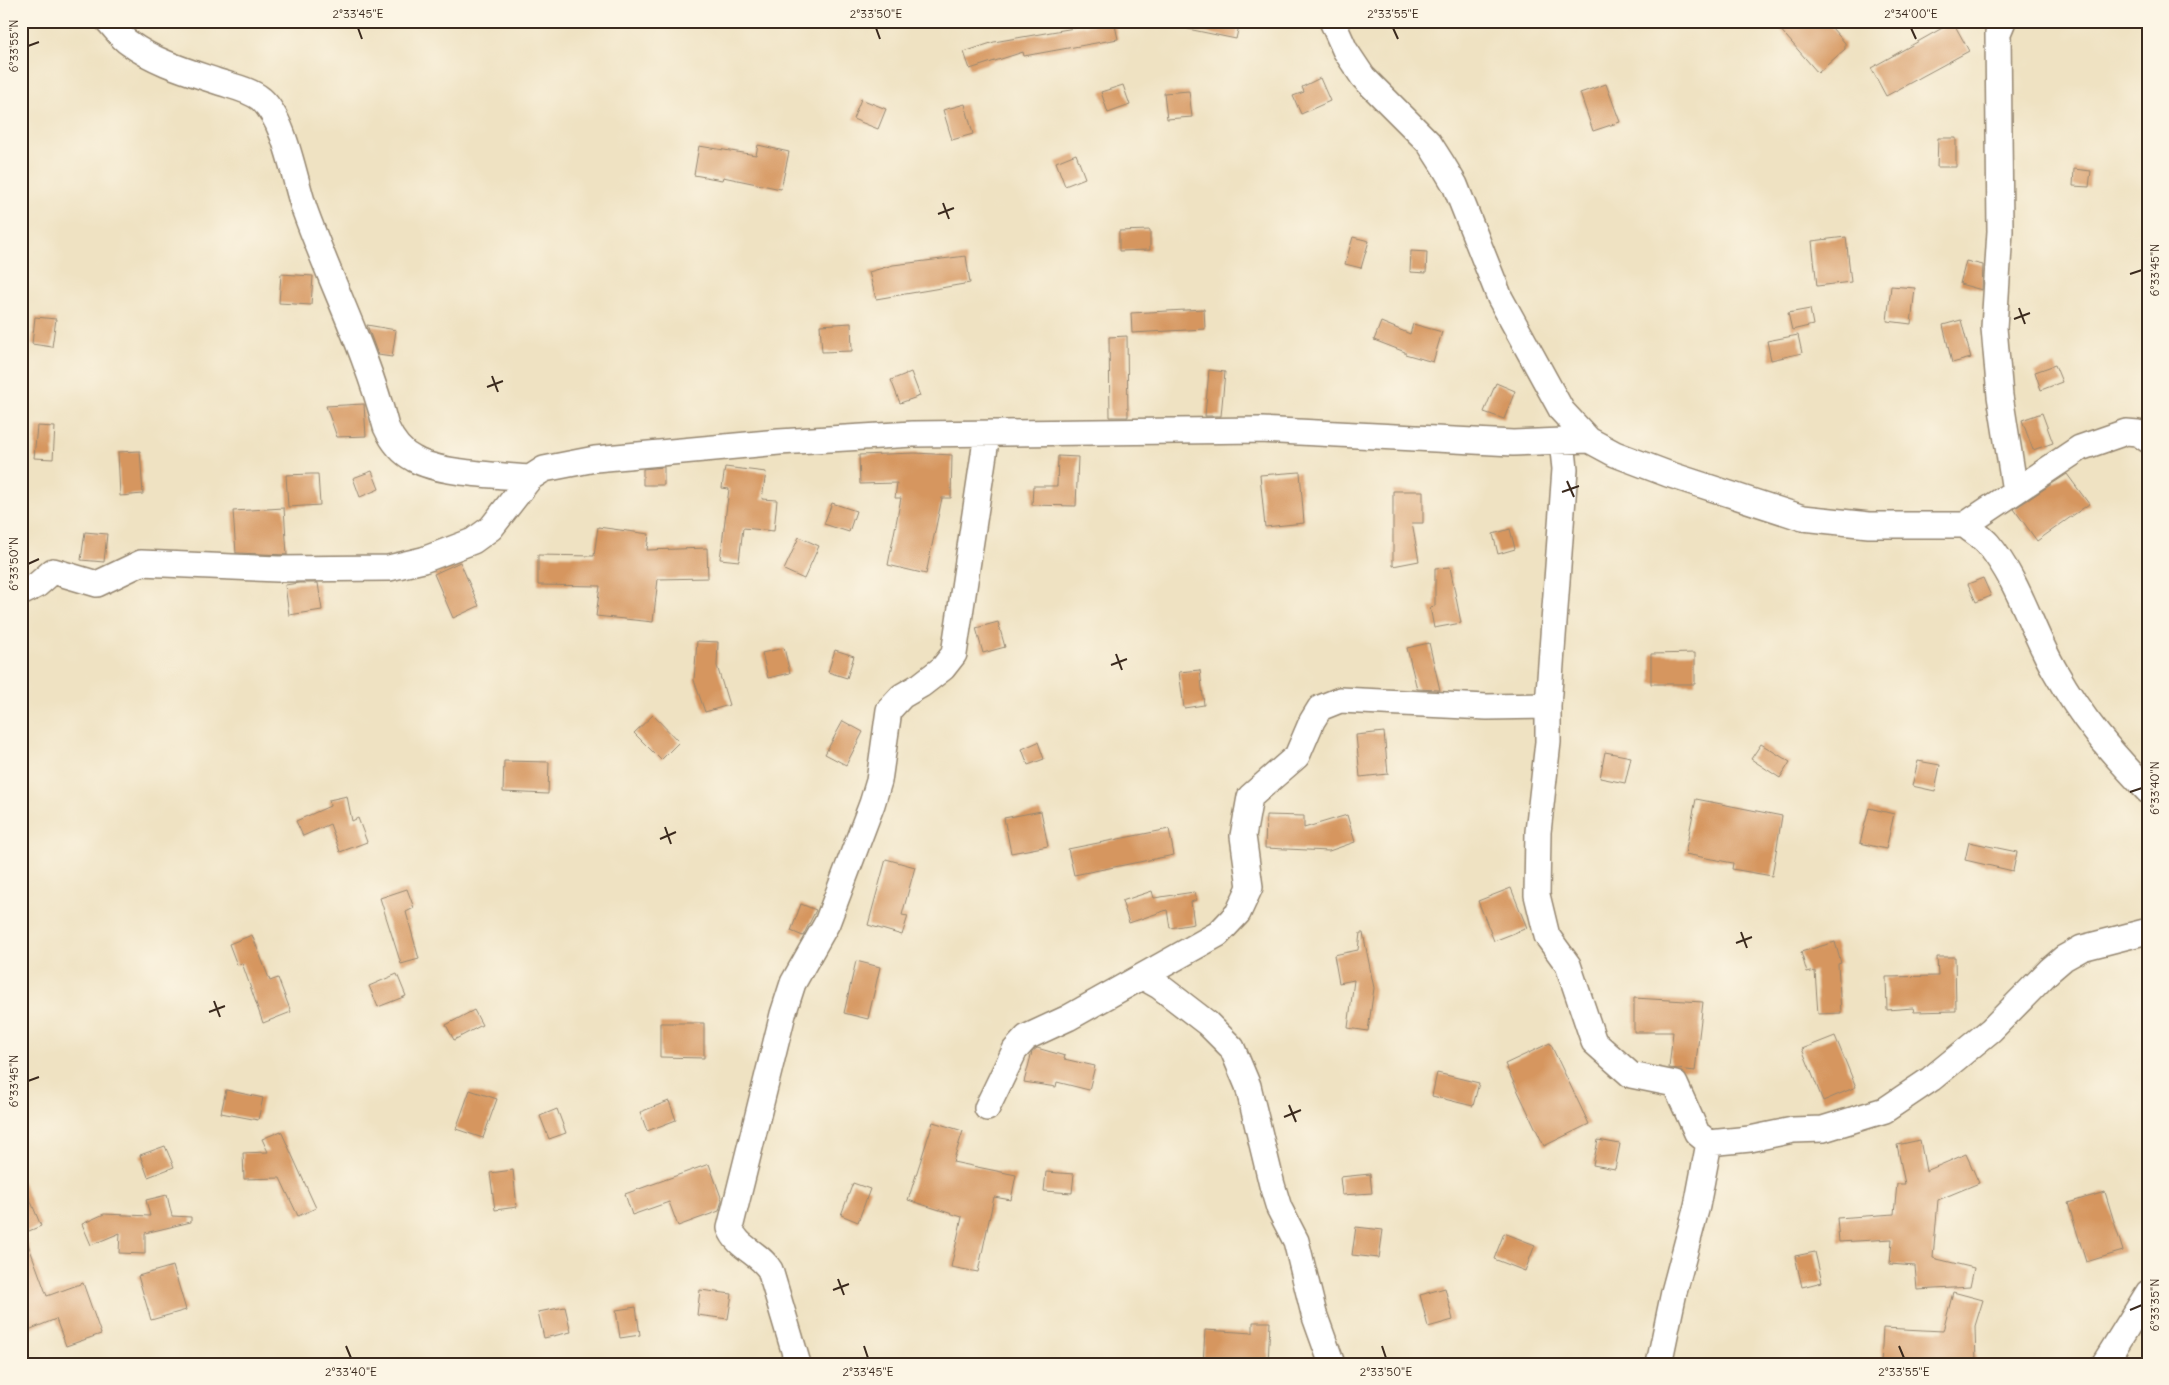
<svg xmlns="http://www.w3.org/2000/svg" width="2169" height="1385" font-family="Delius,sans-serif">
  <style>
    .building { fill: #d6965f }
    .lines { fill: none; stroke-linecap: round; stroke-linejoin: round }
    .street-casing { stroke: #958670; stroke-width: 28 }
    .street { stroke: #fff; stroke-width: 25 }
    .ticks { fill: none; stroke: #3b2a1e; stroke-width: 2 }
    .neatline { fill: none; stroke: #3b2a1e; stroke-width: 2 }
    .ticks-label { font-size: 12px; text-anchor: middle; fill: #3b2a1e }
  </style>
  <rect width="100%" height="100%" fill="#fcf5e5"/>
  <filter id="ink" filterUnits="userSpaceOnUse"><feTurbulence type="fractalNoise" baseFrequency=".02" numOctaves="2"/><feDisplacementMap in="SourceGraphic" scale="10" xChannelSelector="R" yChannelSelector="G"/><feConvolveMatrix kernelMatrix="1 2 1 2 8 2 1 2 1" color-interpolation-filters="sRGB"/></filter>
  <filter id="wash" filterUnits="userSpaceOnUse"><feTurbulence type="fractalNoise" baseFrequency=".0096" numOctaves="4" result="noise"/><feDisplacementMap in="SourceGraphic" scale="20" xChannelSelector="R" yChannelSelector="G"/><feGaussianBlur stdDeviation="1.12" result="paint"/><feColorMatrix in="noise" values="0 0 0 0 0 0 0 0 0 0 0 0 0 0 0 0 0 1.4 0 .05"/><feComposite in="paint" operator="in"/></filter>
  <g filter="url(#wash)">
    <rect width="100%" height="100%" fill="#efe2c2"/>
    <g id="blocks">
      <path class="building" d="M 1114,21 L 1118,39 L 1024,56 L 1023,52 L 970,69 L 964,52 L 994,42 Z
        M 1189,21 L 1240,21 L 1236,39 L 1188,29 Z
        M 1773,21 L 1826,21 L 1845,43 L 1845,49 L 1818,73 Z
        M 1953,22 L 1969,51 L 1886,96 L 1871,68 Z
        M 1320,78 L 1330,101 L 1301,114 L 1293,96 L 1304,92 L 1302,87 Z
        M 1606,84 L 1620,122 L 1593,131 L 1580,93 Z
        M 1123,85 L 1130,105 L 1108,113 L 1101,92 Z
        M 1189,91 L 1192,117 L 1167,119 L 1164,93 Z
        M 861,99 L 886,109 L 878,129 L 853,119 Z
        M 965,104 L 973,134 L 952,140 L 943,110 Z
        M 1938,138 L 1956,138 L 1956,167 L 1937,167 Z
        M 758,145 L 789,152 L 781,189 L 723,177 L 722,180 L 694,175 L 699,146 L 756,155 Z
        M 1076,154 L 1085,178 L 1065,186 L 1056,162 Z
        M 2074,169 L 2091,171 L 2089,187 L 2073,186 Z
        M 1150,230 L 1150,250 L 1119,251 L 1119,231 Z
        M 1353,237 L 1369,241 L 1361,268 L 1345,264 Z
        M 1846,237 L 1851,282 L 1817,286 L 1812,241 Z
        M 1411,251 L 1427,252 L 1426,273 L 1410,272 Z
        M 966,256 L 970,283 L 876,299 L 869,272 L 893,265 Z
        M 1966,261 L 1983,265 L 1982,290 L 1960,284 Z
        M 281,274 L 313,276 L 311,305 L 279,303 Z
        M 1891,286 L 1915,288 L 1911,324 L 1887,321 Z
        M 1204,309 L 1205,329 L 1132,333 L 1131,313 Z
        M 1810,309 L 1813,325 L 1792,330 L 1788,313 Z
        M 35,317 L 56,319 L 52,347 L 32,344 Z
        M 1961,320 L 1971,358 L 1952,363 L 1943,325 Z
        M 1381,322 L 1410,334 L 1413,324 L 1442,332 L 1433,362 L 1405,354 L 1405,352 L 1374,340 Z
        M 851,323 L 852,351 L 822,352 L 820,325 Z
        M 367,325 L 396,330 L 392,357 L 378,355 Z
        M 1798,335 L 1802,353 L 1771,360 L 1767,341 Z
        M 1127,336 L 1128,417 L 1110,417 L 1109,337 Z
        M 2055,365 L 2062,382 L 2041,390 L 2035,372 Z
        M 1209,370 L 1225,372 L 1221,416 L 1205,416 Z
        M 911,372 L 920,396 L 900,403 L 891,380 Z
        M 1496,383 L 1515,391 L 1504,419 L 1484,412 Z
        M 364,404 L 366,436 L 337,437 L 326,406 Z
        M 2042,413 L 2053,443 L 2033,450 L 2022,420 Z
        M 37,426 L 55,427 L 53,459 L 34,458 Z
        M 140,451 L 143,494 L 120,496 L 118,452 Z
        M 915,453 L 952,455 L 951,498 L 942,498 L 926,574 L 888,565 L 901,498 L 895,498 L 897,483 L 860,484 L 859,455 Z
        M 1058,456 L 1078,457 L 1076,506 L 1032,505 L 1033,486 L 1057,486 Z
        M 664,467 L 664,485 L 643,485 L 643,469 Z
        M 725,467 L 766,472 L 762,499 L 777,500 L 774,531 L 743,528 L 739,561 L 720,559 L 729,489 L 722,488 Z
        M 372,471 L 379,489 L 360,497 L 353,478 Z
        M 1300,472 L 1304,523 L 1265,527 L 1260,475 Z
        M 311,474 L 318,474 L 320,505 L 288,507 L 286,475 Z
        M 2067,474 L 2089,504 L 2037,541 L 2014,509 Z
        M 1393,491 L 1423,491 L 1423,523 L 1412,523 L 1419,561 L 1393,566 Z
        M 832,503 L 856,511 L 849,532 L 824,524 Z
        M 284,508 L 287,555 L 236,553 L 233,511 Z
        M 598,527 L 649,534 L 647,550 L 707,548 L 708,578 L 658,579 L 653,622 L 596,616 L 600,586 L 538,585 L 538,555 L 594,556 Z
        M 1510,529 L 1515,549 L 1498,554 L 1493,534 Z
        M 85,532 L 107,534 L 104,562 L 81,560 Z
        M 799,537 L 819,546 L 804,579 L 784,570 Z
        M 460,562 L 479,606 L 453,618 L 434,574 Z
        M 1450,567 L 1461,623 L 1434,628 L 1430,607 L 1435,606 L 1435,568 Z
        M 1983,578 L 1991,596 L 1976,602 L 1968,584 Z
        M 299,583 L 318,583 L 322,610 L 289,615 L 285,585 Z
        M 998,622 L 1005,647 L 983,653 L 976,628 Z
        M 697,641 L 718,642 L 717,666 L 729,705 L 705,712 L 694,680 Z
        M 1429,643 L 1440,690 L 1438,690 L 1417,689 L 1407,648 Z
        M 784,648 L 790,673 L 768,678 L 762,653 Z
        M 835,650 L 854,656 L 847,678 L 828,672 Z
        M 1695,653 L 1695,684 L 1651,684 L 1651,654 Z
        M 1200,670 L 1204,705 L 1184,708 L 1179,672 Z
        M 653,715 L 679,742 L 661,760 L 634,733 Z
        M 843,721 L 863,732 L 846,765 L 825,754 Z
        M 1384,732 L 1388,774 L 1360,777 L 1356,735 Z
        M 1038,742 L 1044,759 L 1028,765 L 1022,749 Z
        M 1761,744 L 1790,762 L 1780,778 L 1751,759 Z
        M 1605,752 L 1631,757 L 1625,783 L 1600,778 Z
        M 504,761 L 549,762 L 548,794 L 503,792 Z
        M 1918,761 L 1940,765 L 1935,791 L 1912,786 Z
        M 347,796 L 352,821 L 358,818 L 367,842 L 340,852 L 330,824 L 303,836 L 296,821 L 330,806 L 329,800 Z
        M 1696,799 L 1782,816 L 1772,876 L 1732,869 L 1733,863 L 1685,854 Z
        M 1869,808 L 1894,814 L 1886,849 L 1860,843 Z
        M 1041,811 L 1048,846 L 1011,853 L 1004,818 Z
        M 1266,815 L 1304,816 L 1304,828 L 1347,815 L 1355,842 L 1329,851 L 1265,848 Z
        M 1169,829 L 1174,855 L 1074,875 L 1068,849 Z
        M 1969,842 L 2017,852 L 2013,871 L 1965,860 Z
        M 886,859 L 915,867 L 902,915 L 908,916 L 902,935 L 868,925 Z
        M 1511,888 L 1527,928 L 1494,941 L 1478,901 Z
        M 407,889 L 414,908 L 406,912 L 419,959 L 401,964 L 380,898 Z
        M 1152,891 L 1154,898 L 1194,892 L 1196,900 L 1191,902 L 1194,924 L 1170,928 L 1167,910 L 1129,923 L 1122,901 Z
        M 801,904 L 816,910 L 803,936 L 791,931 Z
        M 1360,933 L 1363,933 L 1374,988 L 1368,1031 L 1348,1028 L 1354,980 L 1339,983 L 1334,955 L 1358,950 Z
        M 252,935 L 270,981 L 278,978 L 291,1012 L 263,1023 L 242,963 L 237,965 L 229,944 Z
        M 1835,942 L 1841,963 L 1838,964 L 1841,1013 L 1818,1014 L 1815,971 L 1807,973 L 1801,952 Z
        M 1937,957 L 1955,957 L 1956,1011 L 1914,1012 L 1913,1008 L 1887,1010 L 1886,977 L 1938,976 Z
        M 856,961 L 880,967 L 868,1019 L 844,1013 Z
        M 397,974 L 406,996 L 378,1007 L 369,986 Z
        M 1634,998 L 1703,1002 L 1695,1071 L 1669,1068 L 1673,1032 L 1634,1032 Z
        M 474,1010 L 482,1025 L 454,1040 L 446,1025 Z
        M 660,1023 L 704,1023 L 704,1058 L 660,1057 Z
        M 1835,1036 L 1856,1087 L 1823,1101 L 1802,1049 Z
        M 1550,1043 L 1589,1124 L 1544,1146 L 1505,1064 Z
        M 1037,1048 L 1065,1056 L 1064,1059 L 1095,1066 L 1089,1090 L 1057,1082 L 1056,1087 L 1024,1082 L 1032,1052 Z
        M 1437,1073 L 1479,1083 L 1473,1106 L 1432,1096 Z
        M 226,1090 L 263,1098 L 258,1120 L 221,1113 Z
        M 470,1090 L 497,1099 L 483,1138 L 456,1129 Z
        M 669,1101 L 676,1120 L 647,1131 L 640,1112 Z
        M 557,1109 L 566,1133 L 549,1139 L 540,1116 Z
        M 933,1122 L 963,1131 L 953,1162 L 1016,1175 L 1011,1200 L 994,1197 L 978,1272 L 951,1267 L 962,1217 L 908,1200 Z
        M 281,1131 L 316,1208 L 298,1216 L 280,1178 L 244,1179 L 243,1153 L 268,1152 L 262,1139 Z
        M 1598,1140 L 1620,1144 L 1615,1169 L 1593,1165 Z
        M 1920,1140 L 1926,1171 L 1966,1154 L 1979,1183 L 1938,1200 L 1933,1258 L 1974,1268 L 1970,1287 L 1917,1290 L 1915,1266 L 1890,1264 L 1892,1239 L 1839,1242 L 1837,1218 L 1894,1214 L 1897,1184 L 1905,1184 L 1897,1145 Z
        M 165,1146 L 174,1167 L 148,1177 L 140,1155 Z
        M 709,1164 L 722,1200 L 719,1211 L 678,1226 L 669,1202 L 632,1215 L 625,1194 Z
        M 513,1170 L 517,1207 L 495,1210 L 490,1173 Z
        M 1046,1172 L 1074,1174 L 1072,1193 L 1044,1191 Z
        M 1370,1174 L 1372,1193 L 1342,1195 L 1340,1177 Z
        M 22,1180 L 41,1226 L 24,1233 L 47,1296 L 83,1283 L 101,1334 L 66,1346 L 56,1319 L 21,1333 Z
        M 853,1183 L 870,1189 L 858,1222 L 841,1215 Z
        M 2105,1192 L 2123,1251 L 2086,1262 L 2068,1203 Z
        M 167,1195 L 172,1216 L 191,1217 L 191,1222 L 145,1233 L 145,1254 L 119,1253 L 120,1233 L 91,1245 L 82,1224 L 104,1214 L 150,1216 L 146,1200 Z
        M 1356,1227 L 1383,1230 L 1379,1258 L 1352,1255 Z
        M 1504,1233 L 1535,1245 L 1525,1271 L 1494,1259 Z
        M 1815,1252 L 1822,1282 L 1802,1287 L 1795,1256 Z
        M 173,1266 L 186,1310 L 151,1320 L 138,1276 Z
        M 1445,1288 L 1453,1320 L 1428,1327 L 1420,1295 Z
        M 700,1290 L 732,1294 L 728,1319 L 697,1315 Z
        M 1953,1292 L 1983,1300 L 1975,1326 L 1976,1364 L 1881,1364 L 1883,1328 L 1943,1331 Z
        M 565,1307 L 571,1332 L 544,1338 L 538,1312 Z
        M 636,1307 L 640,1335 L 620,1338 L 616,1310 Z
        M 1253,1322 L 1270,1322 L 1268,1364 L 1203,1364 L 1205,1330 L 1253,1333 Z"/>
    </g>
  </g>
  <g filter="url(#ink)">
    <use href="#blocks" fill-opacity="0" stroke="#958670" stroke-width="1"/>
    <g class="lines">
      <defs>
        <path id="street" d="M 108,21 C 115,28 121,38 129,43 C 155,62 186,71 216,81 C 230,86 249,89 261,99 C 286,121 294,180 305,211 C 331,283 367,353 386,427 C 392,440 400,452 414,459 C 440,474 498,475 530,478
          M 1332,21 L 1345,50 L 1363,77 L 1429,143 L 1443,165 L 1455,185 L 1500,298 L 1562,411 L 1589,440 L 1615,454 L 1668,474 L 1803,518 L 1869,525 L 1965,525 L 2080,448 L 2126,432 L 2138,433 L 2148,440
          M 2003,21 L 1998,33 L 2000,231 L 1994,328 L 2000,396 L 2015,491
          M 1562,441 L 1565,469 L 1548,706 L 1548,742 L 1538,832 L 1537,895 L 1547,936 L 1568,965 L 1594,1042 L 1631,1075 L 1675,1084 L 1697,1133 L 1709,1143 L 1750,1139 L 1793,1130 L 1823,1129 L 1885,1110 L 1931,1079 L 1991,1030 L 2050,970 L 2064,958 L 2082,948 L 2148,931
          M 1965,525 C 1972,531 1982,537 1988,544 C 2020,582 2031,630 2055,671 C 2082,719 2110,751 2148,791
          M 21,593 L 37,585 L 53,571 L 97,584 L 141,563 L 278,569 L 389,568 L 423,560 L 473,541 L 491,528 L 530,478 L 544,469 L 595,459 L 779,442 L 913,434 L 1261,430 L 1513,443 L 1589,440
          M 1143,977 L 1159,986 L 1207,1023 L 1232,1048 L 1248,1086 L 1272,1185 L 1279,1208 L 1296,1241 L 1314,1314 L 1332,1364
          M 987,1108 L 1015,1050 L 1027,1037 L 1068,1018 L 1218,934 L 1238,913 L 1250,887 L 1243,836 L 1250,797 L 1297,756 L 1312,721 L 1320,708 L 1340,700 L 1487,707 L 1548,706
          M 798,1364 L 770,1270 C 760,1253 737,1248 730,1228 L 783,1014 L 793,983 L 827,923 L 872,804 L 879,781 L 889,710 L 902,696 L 921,685 L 943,668 L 954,654 L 987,434
          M 1659,1364 L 1674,1292 L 1697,1206 L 1709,1143
          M 2104,1364 L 2148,1293"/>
      </defs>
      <use href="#street" class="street-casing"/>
      <use href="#street" class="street"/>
    </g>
  </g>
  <path class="ticks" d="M 358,28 L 362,39M 876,28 L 880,39M 1393,28 L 1398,39M 1911,28 L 1916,39M 28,46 L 39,42M 943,203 L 949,219M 938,214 L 954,208M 2130,274 L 2142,270M 2019,308 L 2025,324M 2014,319 L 2030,313M 492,376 L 498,392M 487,387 L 503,381M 1567,481 L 1574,497M 1562,492 L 1579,486M 28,564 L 39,559M 1116,654 L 1122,670M 1111,665 L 1127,659M 2130,792 L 2142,788M 665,827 L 671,844M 660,839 L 676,832M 1741,932 L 1747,948M 1736,943 L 1752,937M 214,1001 L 220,1017M 209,1012 L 225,1006M 28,1081 L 39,1077M 1289,1105 L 1296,1122M 1284,1117 L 1301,1110M 838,1279 L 844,1295M 833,1290 L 849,1284M 2130,1310 L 2142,1305M 346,1346 L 351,1358M 864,1346 L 868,1358M 1382,1346 L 1386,1358M 1899,1346 L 1904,1358"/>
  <rect width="2169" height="1385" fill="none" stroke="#fcf5e5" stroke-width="55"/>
  <rect x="28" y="28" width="2114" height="1330" class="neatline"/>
  <g class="ticks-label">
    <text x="358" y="18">2°33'45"E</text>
    <text x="876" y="18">2°33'50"E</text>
    <text x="1393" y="18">2°33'55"E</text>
    <text x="1911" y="18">2°34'00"E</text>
    <text transform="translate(14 46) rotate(-90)" y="4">6°33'55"N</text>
    <text transform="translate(2155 270) rotate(-90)" y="4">6°33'45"N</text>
    <text transform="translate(14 564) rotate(-90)" y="4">6°33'50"N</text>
    <text transform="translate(2155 788) rotate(-90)" y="4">6°33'40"N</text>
    <text transform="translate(14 1081) rotate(-90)" y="4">6°33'45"N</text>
    <text transform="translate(2155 1305) rotate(-90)" y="4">6°33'35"N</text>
    <text x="351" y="1376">2°33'40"E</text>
    <text x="868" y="1376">2°33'45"E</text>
    <text x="1386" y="1376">2°33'50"E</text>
    <text x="1904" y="1376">2°33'55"E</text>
  </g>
</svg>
